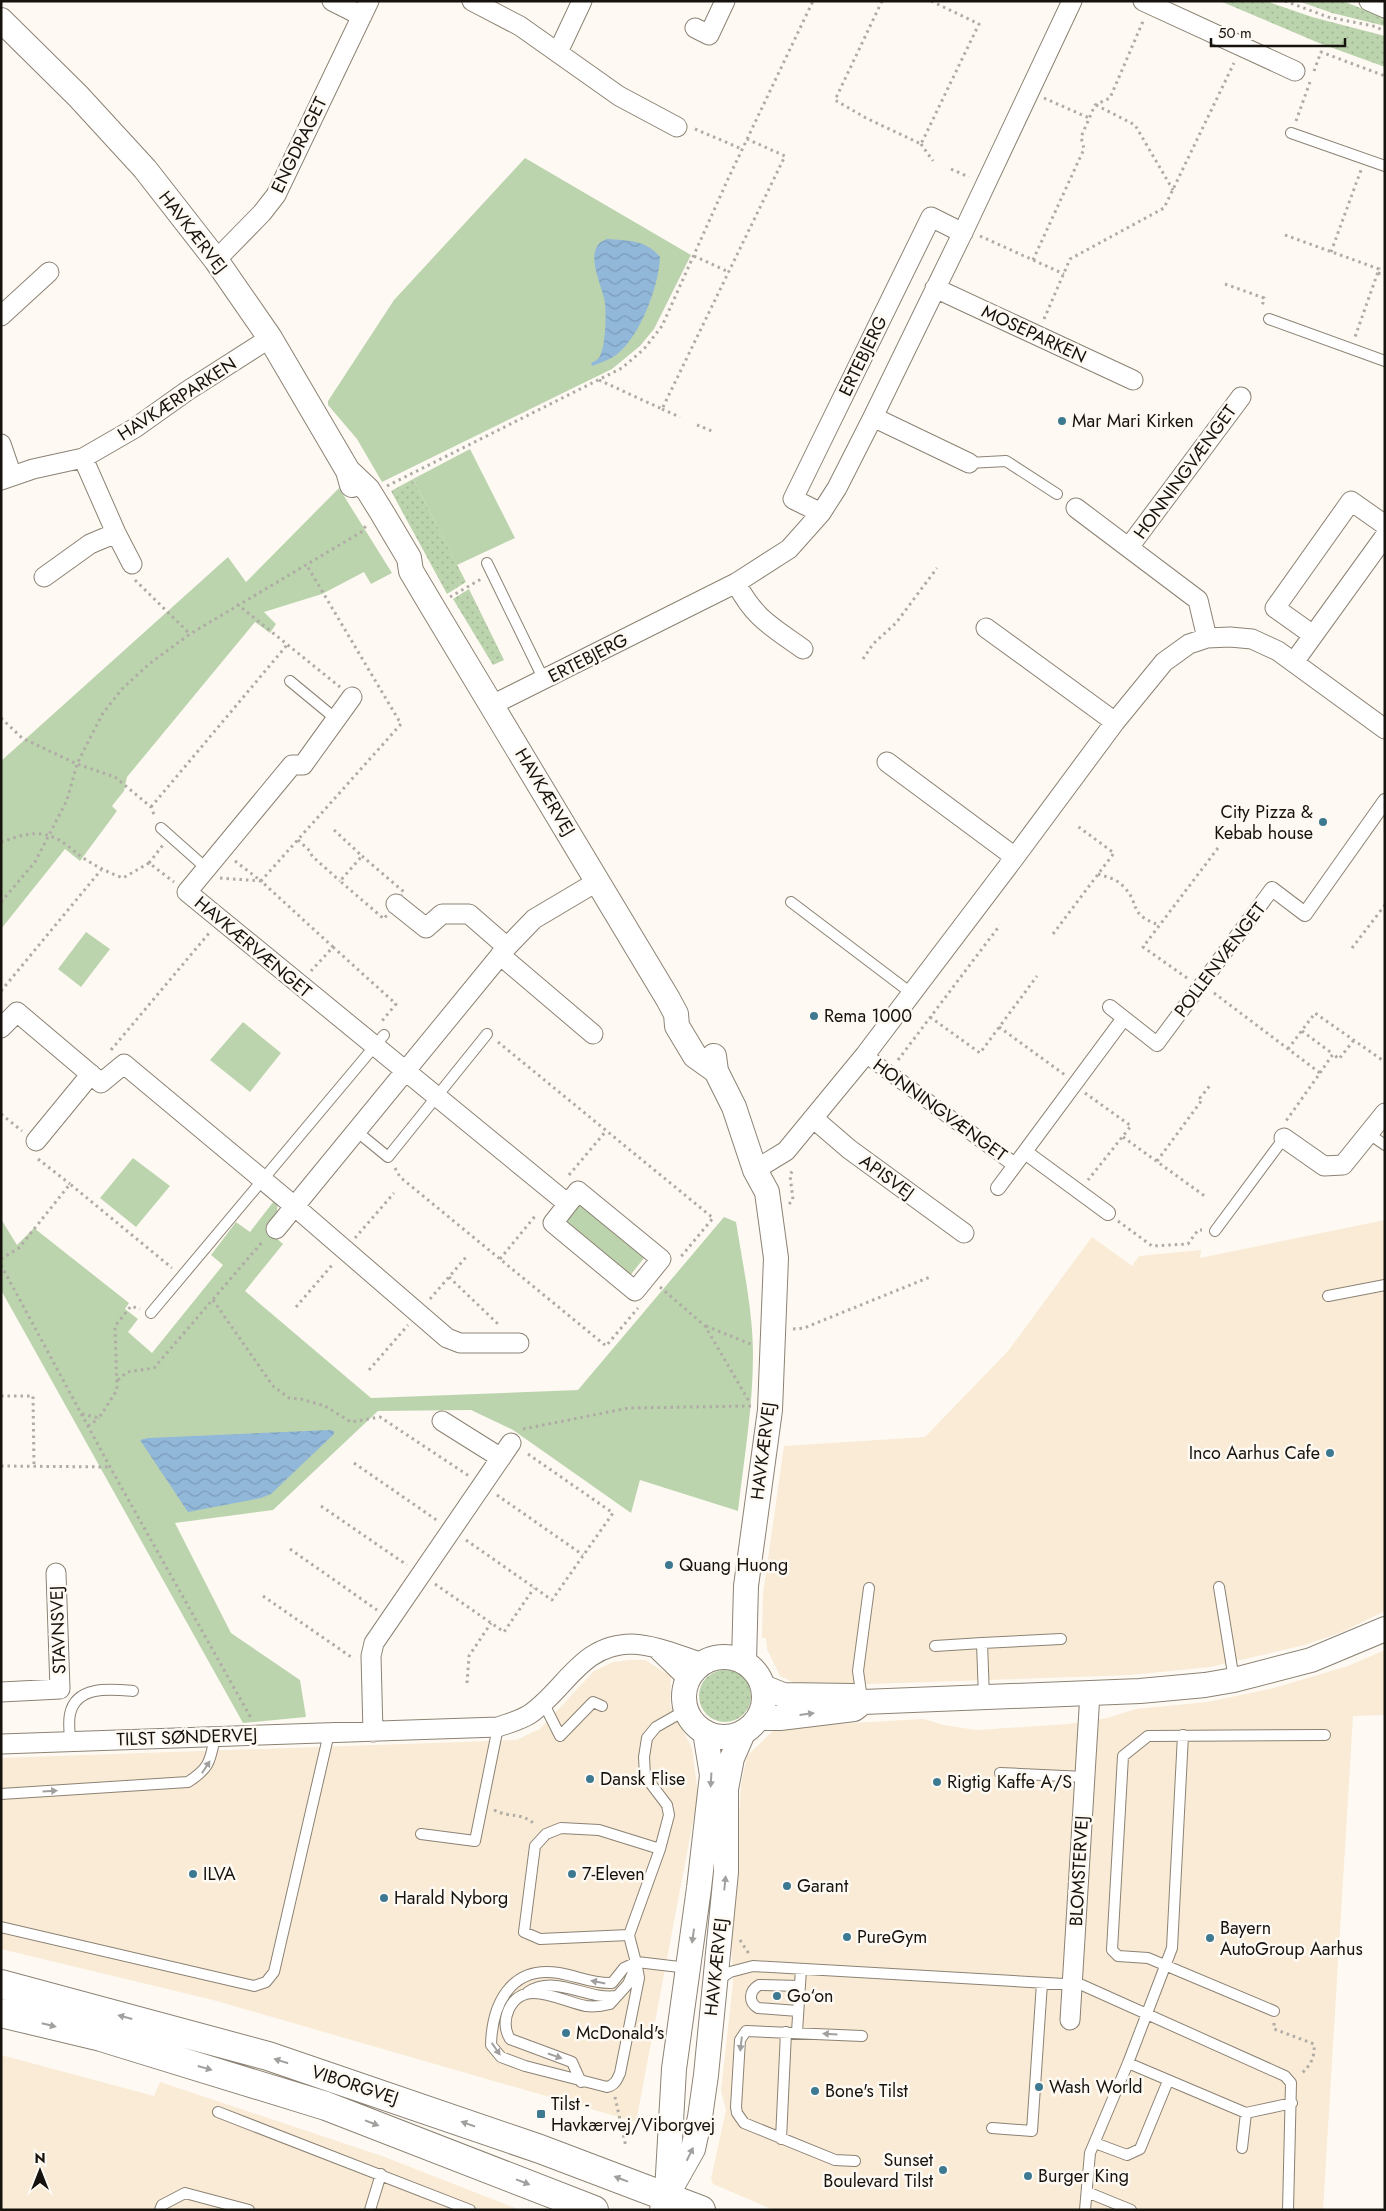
<svg xmlns="http://www.w3.org/2000/svg" width="1386" height="2211" font-family="Jost,sans-serif">
  <style>
    .built { fill: #f9ebd5 }
    .grass { fill: url(#grass-dots) }
    .park { fill: #bcd4ae }
    .water { fill: url(#water-waves) }
    .lines { fill: none; stroke-linecap: round; stroke-linejoin: round }
    .service-casing { stroke: #8c8274; stroke-width: 12 }
    .pedestrian-casing { stroke: #8c8274; stroke-width: 16 }
    .minor-casing { stroke: #8c8274; stroke-width: 21 }
    .tertiary-casing { stroke: #8c8274; stroke-width: 26 }
    .primary-casing { stroke: #8c8274; stroke-width: 30 }
    .path { stroke: #afaba5; stroke-width: 3; stroke-dasharray: 2.5 4; stroke-linecap: butt }
    .service { stroke: #fff; stroke-width: 10 }
    .pedestrian { stroke: #fff; stroke-width: 14 }
    .minor { stroke: #fff; stroke-width: 19 }
    .tertiary { stroke: #fff; stroke-width: 24 }
    .primary { stroke: #fff; stroke-width: 28 }
    .oneway { fill: #a2a09e }
    .poi-dot { fill: #3d7991; stroke: #fefaf3; stroke-width: 2 }
    .labels { text-anchor: middle; dominant-baseline: central; stroke-width: 5; stroke-linejoin: round; paint-order: stroke }
    .street-label { font-size: 18px; fill: #16120d; stroke: #fefaf3 }
    .poi-label { font-size: 18px; fill: #16120d; stroke: #fefaf3; text-anchor: start }
  </style>
  <defs>
    <pattern id="grass-dots" width="8" height="8" patternUnits="userSpaceOnUse" patternTransform="scale(1.25)"><rect width="8" height="8" fill="#bcd4ae"/><path d="M2 2h.1M6 6h.1" fill="none" stroke="#a1b594" stroke-width="1.8" stroke-linecap="round"/></pattern>
    <pattern id="water-waves" width="16" height="10" patternUnits="userSpaceOnUse" patternTransform="scale(1.25)"><rect width="16" height="10" fill="#91b7d9"/><path d="M0 5q4-4 8 0t8 0" fill="none" stroke="#7c9cb9"/></pattern>
  </defs>
  <rect width="100%" height="100%" fill="#fefaf3"/>
  <path class="built" d="M 1385,1220 L 1385,1611 L 1342,1632 L 1305,1645 L 1210,1667 L 1131,1675 L 869,1684 L 797,1684 L 780,1676 L 767,1649 L 766,1638 L 762,1638 L 763,1594 L 784,1446 L 925,1437 L 1008,1351 L 1092,1237 L 1132,1266 L 1139,1256 L 1201,1250 L 1200,1258 Z
    M 1385,1650 L 1385,1715 L 1353,1716 L 1323,2210 L 774,2210 L 713,2184 L 711,2179 L 726,2110 L 721,2090 L 733,1983 L 731,1937 L 741,1785 L 747,1756 L 773,1731 L 783,1728 L 836,1724 L 923,1719 L 944,1725 L 976,1730 L 1068,1724 L 1107,1718 L 1136,1709 L 1207,1702 L 1274,1688 L 1348,1666 Z
    M 630,1660 L 645,1660 L 671,1676 L 670,1705 L 692,1748 L 698,1795 L 636,2122 L 213,2000 L 1,1949 L 1,1758 L 516,1740 L 540,1729 L 594,1671 L 613,1662 Z
    M 1,2055 L 154,2096 L 160,2082 L 382,2156 L 520,2210 L 1,2210 Z"/>
  <path class="grass" d="M 1220,1 L 1266,1 L 1312,17 L 1385,36 L 1385,67 L 1319,43 Z
    M 1298,1 L 1343,1 L 1385,18 L 1385,26 L 1332,13 Z
    M 413,479 L 466,582 L 447,594 L 391,491 Z
    M 469,589 L 504,660 L 493,665 L 453,599 Z
    M699 1696a26 26 0 1 1 52 0a26 26 0 1 1-52 0Z"/>
  <path class="park" d="M 525,158 L 691,255 L 654,329 L 640,346 L 612,369 L 382,482 L 357,439 L 328,405 L 328,401 L 394,300 Z
    M 470,449 L 515,538 L 457,565 L 413,479 Z
    M 339,488 L 392,573 L 371,584 L 364,572 L 322,594 L 264,612 L 276,624 L 270,633 L 255,622 L 127,777 L 124,791 L 112,806 L 117,811 L 80,861 L 65,849 L 1,929 L 1,761 L 228,557 L 246,582 Z
    M 86,932 L 110,949 L 81,987 L 58,969 Z
    M 243,1022 L 281,1053 L 250,1092 L 210,1060 Z
    M 133,1158 L 170,1186 L 136,1227 L 100,1198 Z
    M 274,1201 L 277,1204 C 279,1215 272,1221 266,1229 L 283,1244 L 245,1291 L 371,1398 L 578,1390 L 724,1217 L 736,1222 C 743,1266 753,1311 753,1355 C 753,1407 744,1459 738,1511 L 640,1480 L 631,1513 L 513,1430 L 471,1410 L 378,1411 L 273,1510 L 175,1523 L 231,1633 L 300,1680 L 306,1717 L 243,1723 L 1,1290 L 1,1219 L 17,1245 L 34,1228 L 129,1303 L 125,1309 L 138,1319 L 128,1332 L 152,1353 L 223,1265 L 211,1255 L 236,1222 L 250,1232 Z
    M 578,1203 L 644,1258 L 629,1277 L 562,1222 Z"/>
  <path class="water" d="M 607,239 C 629,241 645,239 660,257 C 659,286 640,337 616,355 C 609,360 600,363 592,366 L 591,363 C 593,362 596,361 598,359 C 606,351 607,309 604,298 C 601,283 582,247 607,239 Z
    M 330,1430 L 334,1431 L 334,1434 L 271,1494 L 261,1498 L 188,1512 L 140,1440 L 148,1438 Z"/>
  <g class="lines">
    <defs>
      <path id="service" d="M 1291,133 L 1385,166
        M 1269,319 L 1385,361
        M 969,463 L 1006,461 L 1057,494
        M 487,563 L 544,680
        M 290,681 L 336,719
        M 161,828 L 206,868
        M 791,902 L 911,993
        M 355,1130 L 388,1157 L 487,1034
        M 1369,1134 L 1385,1145
        M 1215,1231 L 1284,1138
        M 1328,1296 L 1385,1285
        M 151,1313 L 384,1035
        M 1219,1587 L 1234,1680
        M 935,1646 L 982,1643
        M 984,1697 L 982,1643 L 1061,1639
        M 862,1699 L 858,1671 L 869,1588
        M 543,1702 L 560,1736 L 593,1702 L 602,1706
        M 686,1710 L 656,1727 L 647,1738 L 644,1757 L 645,1776 L 667,1805 L 669,1815 L 660,1849 L 629,1935 C 632,1949 637,1963 639,1978 L 620,2073 C 617,2080 615,2085 607,2087 L 525,2066 L 501,2057 L 491,2045 C 492,2004 511,1965 559,1973 C 577,1976 593,1984 612,1983 L 624,1968 L 637,1962 L 688,1968
        M 70,1742 C 70,1733 68,1723 70,1714 C 76,1685 111,1689 133,1691
        M 1000,1773 L 1085,1777
        M 1,1794 L 188,1782 C 210,1768 210,1761 215,1737
        M 421,1834 L 475,1841 L 498,1727
        M 1,1927 L 254,1986 L 266,1982 L 274,1972 L 329,1733
        M 629,1935 L 540,1939 L 524,1932 L 535,1846 L 546,1834 L 561,1828 L 599,1830 L 660,1849
        M 718,1980 L 730,1972 L 753,1966 L 1082,1985 L 1285,2076 L 1291,2083 L 1288,2210
        M 528,1992 C 556,1974 586,2000 616,1996
        M 798,2011 L 758,2008 C 748,2002 749,1991 759,1985 L 800,1986
        M 1274,2011 L 1148,1958 L 1118,1956 L 1112,1950 L 1123,1756 L 1148,1736 L 1325,1735
        M 797,2032 L 801,1969
        M 1128,2063 L 1246,2113 L 1292,2103
        M 581,2082 L 572,2062 L 510,2039 C 504,2029 504,2020 509,2009 C 524,1977 562,2002 586,2006 C 594,2007 602,2006 610,2004 L 628,1984 L 637,1963
        M 218,2112 L 470,2210
        M 992,2128 L 1032,2131 L 1042,1983
        M 781,2139 L 786,2032
        M 1095,2143 L 1127,2155 L 1140,2149 L 1168,2081
        M 1242,2148 L 1246,2113
        M 855,2161 L 835,2160 L 744,2123 L 737,2113 L 736,2107 L 740,2040 L 746,2031 L 862,2036
        M 1087,2192 L 1131,2210
        M 160,2210 L 162,2205 L 185,2193 L 249,2210
        M 370,2210 L 381,2174
        M 1085,2210 L 1090,2153 L 1128,2063 L 1172,1948 L 1183,1735"/>
      <path id="pedestrian" d="M 1110,1007 L 1157,1044 L 1272,889 L 1305,914 L 1385,801
        M 865,1055 L 1015,1165
        M 1025,1152 L 1108,1213
        M 998,1188 L 1124,1018"/>
      <path id="minor" d="M 332,1 L 362,16
        M 472,1 L 520,26 L 619,96 L 677,127
        M 1143,1 L 1295,71
        M 1369,1 L 1385,8
        M 695,28 L 709,35 L 725,1
        M 558,52 L 582,1
        M 216,260 L 262,213 L 276,195 L 369,1
        M 935,288 L 1133,380
        M 1,316 L 49,272
        M 873,417 L 969,463
        M 1,444 L 12,476
        M 83,458 L 116,533 L 132,564
        M 1,480 L 33,469 L 83,458 L 135,428 L 187,391 L 270,338
        M 1076,508 L 1198,600 L 1207,638
        M 821,513 L 793,499 L 931,217 L 963,233
        M 1129,547 L 1241,397
        M 44,577 L 90,544 L 116,533
        M 736,583 C 755,619 771,626 803,649
        M 986,628 L 1115,722
        M 1313,635 L 1275,608 L 1351,501 L 1385,525
        M 1294,662 L 1385,536
        M 352,697 L 303,765 L 292,765 L 187,892 L 568,1204
        M 492,705 L 736,583 L 789,549 L 821,513 L 837,488 L 873,417 L 965,228 L 1072,1
        M 887,762 L 1015,857
        M 396,904 L 426,928 L 442,914 L 469,914 L 507,947
        M 500,955 L 593,1034
        M 1,1028 L 17,1012 L 101,1083 L 124,1064 L 293,1205 L 447,1338 L 460,1343 L 519,1343
        M 813,1118 L 849,1149 L 964,1233
        M 1284,1138 L 1324,1166 L 1343,1165 L 1385,1113
        M 36,1141 L 91,1074
        M 755,1170 L 786,1151 L 865,1055 L 1015,857 L 1115,722 L 1164,662 L 1189,644 L 1207,638 L 1230,637 L 1252,639 L 1278,651 L 1385,729
        M 578,1191 L 661,1259 L 635,1291 L 553,1223 Z
        M 276,1229 L 507,947 L 534,919 L 598,881
        M 442,1421 L 501,1458
        M 659,1651 L 688,1679
        M 1,1692 L 60,1689 L 56,1573
        M 373,1732 L 371,1656 L 374,1643 L 511,1443
        M 1,1744 L 498,1727 C 509,1723 521,1720 530,1714 C 566,1689 581,1644 632,1644 C 656,1645 680,1656 703,1663
        M 1070,2020 L 1090,1693"/>
      <path id="tertiary" d="M 1,20 L 78,96 L 145,169 L 216,260 L 270,338 L 348,471 L 352,485
        M 348,471 L 368,490 L 381,511 L 409,558 L 411,571 L 433,608 L 668,999 L 676,1014 L 677,1026 L 695,1056 L 716,1071
        M 714,1056 L 716,1071 L 734,1107 L 755,1170 L 767,1192 L 776,1258 L 770,1410 L 746,1586 L 744,1661
        M684 1697a40 40 0 1 1 80 0a40 40 0 1 1-80 0Z
        M 763,1687 L 783,1695 L 853,1696 L 863,1702 L 1140,1691 L 1205,1685 L 1234,1680 L 1311,1660 L 1385,1629
        M 759,1718 L 780,1718 L 854,1709 L 858,1706
        M 667,2192 L 674,2069 L 699,1888 L 712,1775 L 705,1732
        M 662,2210 L 666,2197 L 693,2149 L 700,2117 L 706,2075 L 726,1872 L 726,1789 L 732,1758 L 743,1733"/>
      <path id="primary" d="M 1,1984 L 268,2056 L 540,2149 L 701,2210
        M 1,2013 L 101,2037 L 326,2106 L 594,2210"/>
    </defs>
    <use href="#service" class="service-casing"/>
    <use href="#pedestrian" class="pedestrian-casing"/>
    <use href="#minor" class="minor-casing"/>
    <use href="#tertiary" class="tertiary-casing"/>
    <use href="#primary" class="primary-casing"/>
    <path class="path" d="M 882,1 L 835,100 L 866,118 L 921,144 L 979,24 L 931,1
      M 1285,1 L 1328,17 L 1373,26 L 1385,31
      M 1314,71 L 1321,52 L 1385,76
      M 1044,98 L 1089,118
      M 1096,105 L 1135,125 L 1173,190
      M 1296,121 L 1310,82
      M 695,129 L 742,149
      M 921,144 L 933,161
      M 951,169 L 969,177
      M 1285,235 L 1379,269 L 1355,337
      M 980,236 L 1064,274
      M 1331,252 L 1361,170
      M 694,256 L 729,272
      M 1033,260 L 1084,149 L 1081,137 L 1095,105 L 1110,98 L 1144,19
      M 1378,273 L 1385,275
      M 1225,284 L 1264,298 L 1262,307
      M 1044,319 L 1070,259 L 1164,208 L 1234,63
      M 599,380 L 662,409 L 785,156 L 747,139
      M 662,409 L 680,417
      M 697,425 L 714,432
      M 387,486 L 622,368 L 644,349 L 662,326 L 728,179 L 813,1
      M 135,580 L 190,634
      M 450,597 L 481,579
      M 237,604 L 340,687
      M 863,659 L 873,644 L 896,623 L 937,568
      M 1,718 L 22,738 L 77,764 L 115,777 L 151,807 L 155,817
      M 151,807 L 287,645
      M 334,830 L 362,856
      M 298,840 L 311,852 L 312,856 L 340,881
      M 1,842 C 17,837 33,830 50,836 C 61,839 70,848 79,855 C 93,865 107,872 123,878 L 149,863 L 174,882
      M 362,856 L 404,892 L 384,919 L 340,881 Z
      M 235,861 L 261,881 L 401,724 L 306,564
      M 149,863 L 163,845
      M 1098,874 C 1107,877 1117,879 1123,886 C 1142,905 1126,913 1159,925
      M 220,878 L 261,881 L 333,947 L 311,971
      M 1,902 L 35,862 L 67,800 L 77,764 L 89,740 L 103,713 L 122,689 L 149,664 L 190,634 L 363,531 L 366,525
      M 1053,934 L 1114,853 L 1076,825
      M 333,947 L 396,1004 L 382,1021
      M 1352,948 L 1385,905
      M 1187,978 L 1143,947 L 1218,848
      M 1,991 L 101,870
      M 1214,993 L 1320,1073 L 1286,1121
      M 930,1017 L 980,1053 L 1037,976
      M 999,1027 L 1065,1075
      M 1302,1031 L 1333,1054
      M 498,1042 L 713,1218 L 679,1259
      M 1288,1049 L 1315,1013 L 1385,1062
      M 111,1050 L 210,932
      M 898,1060 L 1000,925
      M 1320,1073 L 1333,1054 L 1339,1059 L 1354,1040
      M 1085,1093 L 1131,1126 L 1088,1180
      M 1,1114 L 22,1131
      M 1123,1137 L 1206,1197
      M 38,1159 L 70,1184
      M 1157,1161 L 1202,1100 L 1200,1098 L 1211,1084
      M 395,1168 L 400,1177 L 606,1346 L 638,1308
      M 569,1175 L 606,1131
      M 789,1204 L 793,1200 L 790,1175 L 794,1168
      M 1118,1221 L 1152,1246 L 1188,1244 L 1198,1230 L 1202,1230
      M 355,1238 L 394,1193
      M 1,1259 L 19,1248 L 70,1184 L 172,1268
      M 500,1259 L 536,1215
      M 1,1265 L 110,1467 L 251,1718
      M 449,1277 L 499,1325
      M 660,1287 L 705,1326 L 750,1403
      M 430,1299 L 467,1256
      M 213,1300 L 273,1386 L 289,1398 L 301,1399 L 325,1406 L 351,1422 L 380,1417 L 469,1476
      M 296,1307 L 333,1264
      M 706,1326 L 753,1345
      M 793,1329 L 804,1328 L 930,1277
      M 369,1370 L 408,1325
      M 118,1380 L 127,1372 L 154,1368 L 263,1241
      M 1,1396 L 33,1396 L 34,1466
      M 82,1414 L 99,1418 L 117,1390 L 115,1326 L 131,1306 L 140,1309
      M 88,1426 L 99,1418
      M 523,1429 L 629,1408 L 752,1406
      M 354,1463 L 438,1521
      M 1,1466 L 110,1467
      M 497,1495 L 583,1555
      M 321,1506 L 407,1565
      M 466,1540 L 552,1600 L 613,1513 L 525,1452
      M 290,1549 L 377,1610
      M 435,1584 L 504,1632 L 534,1588
      M 263,1596 L 354,1659
      M 467,1683 L 469,1656 L 491,1623
      M 494,1810 C 513,1819 519,1811 536,1825
      M 740,1940 L 749,1954
      M 1274,2023 L 1274,2029 L 1314,2044 C 1315,2057 1311,2065 1301,2074
      M 615,2097 L 626,2147"/>
    <use href="#service" class="service"/>
    <use href="#pedestrian" class="pedestrian"/>
    <use href="#minor" class="minor"/>
    <use href="#tertiary" class="tertiary"/>
    <use href="#primary" class="primary"/>
  </g>
  <defs><path id="oneway-solid" d="M-6-.8H1V-3.2L6.5 0L1 3.2V.8H-6Z" transform="scale(1.25)"/></defs>
  <g class="oneway">
    <use href="#oneway-solid" transform="translate(807 1714) rotate(-7)"/>
    <use href="#oneway-solid" transform="translate(206 1767) rotate(-57)"/>
    <use href="#oneway-solid" transform="translate(711 1780) rotate(93)"/>
    <use href="#oneway-solid" transform="translate(50 1791) rotate(-4)"/>
    <use href="#oneway-solid" transform="translate(725 1883) rotate(-84)"/>
    <use href="#oneway-solid" transform="translate(693 1936) rotate(98)"/>
    <use href="#oneway-solid" transform="translate(598 1982) rotate(-169)"/>
    <use href="#oneway-solid" transform="translate(125 2017) rotate(-165)"/>
    <use href="#oneway-solid" transform="translate(49 2025) rotate(14)"/>
    <use href="#oneway-solid" transform="translate(830 2034) rotate(-176)"/>
    <use href="#oneway-solid" transform="translate(741 2044) rotate(97)"/>
    <use href="#oneway-solid" transform="translate(496 2049) rotate(55)"/>
    <use href="#oneway-solid" transform="translate(555 2056) rotate(19)"/>
    <use href="#oneway-solid" transform="translate(281 2061) rotate(-162)"/>
    <use href="#oneway-solid" transform="translate(205 2068) rotate(16)"/>
    <use href="#oneway-solid" transform="translate(372 2123) rotate(21)"/>
    <use href="#oneway-solid" transform="translate(468 2124) rotate(-161)"/>
    <use href="#oneway-solid" transform="translate(690 2154) rotate(-64)"/>
    <use href="#oneway-solid" transform="translate(621 2179) rotate(-159)"/>
    <use href="#oneway-solid" transform="translate(523 2182) rotate(21)"/>
  </g>
  <g class="poi-dot">
    <circle cx="1062" cy="421" r="5"/>
    <circle cx="1323" cy="822" r="5"/>
    <circle cx="814" cy="1016" r="5"/>
    <circle cx="1330" cy="1453" r="5"/>
    <circle cx="669" cy="1565" r="5"/>
    <circle cx="590" cy="1779" r="5"/>
    <circle cx="937" cy="1782" r="5"/>
    <circle cx="193" cy="1874" r="5"/>
    <circle cx="572" cy="1874" r="5"/>
    <circle cx="787" cy="1886" r="5"/>
    <circle cx="384" cy="1898" r="5"/>
    <circle cx="847" cy="1937" r="5"/>
    <circle cx="1210" cy="1938" r="5"/>
    <circle cx="777" cy="1996" r="5"/>
    <circle cx="566" cy="2033" r="5"/>
    <circle cx="1039" cy="2087" r="5"/>
    <circle cx="815" cy="2091" r="5"/>
    <rect x="536" y="2109" width="10" height="10" rx="2.5"/>
    <circle cx="943" cy="2170" r="5"/>
    <circle cx="1028" cy="2176" r="5"/>
  </g>
  <g class="labels">
    <g class="street-label">
      <text transform="translate(299 145) rotate(-64)">ENGDRAGET</text>
      <text transform="translate(193 232) rotate(52)">HAVKÆRVEJ</text>
      <text transform="translate(1034 334) rotate(25)">MOSEPARKEN</text>
      <text transform="translate(863 356) rotate(-64)">ERTEBJERG</text>
      <text transform="translate(177 399) rotate(-33)">HAVKÆRPARKEN</text>
      <text transform="translate(1185 472) rotate(-54)">HONNINGVÆNGET</text>
      <text transform="translate(588 658) rotate(-27)">ERTEBJERG</text>
      <text transform="translate(545 792) rotate(59)">HAVKÆRVEJ</text>
      <text transform="translate(253 947) rotate(40)">HAVKÆRVÆNGET</text>
      <text transform="translate(1220 960) rotate(-53)">POLLENVÆNGET</text>
      <text transform="translate(940 1110) rotate(36)">HONNINGVÆNGET</text>
      <text transform="translate(887 1177) rotate(36)">APISVEJ</text>
      <text transform="translate(763 1451) rotate(-83)">HAVKÆRVEJ</text>
      <text transform="translate(58 1630) rotate(-92)">STAVNSVEJ</text>
      <text transform="translate(187 1737) rotate(-2)">TILST SØNDERVEJ</text>
      <text transform="translate(1079 1871) rotate(-87)">BLOMSTERVEJ</text>
      <text transform="translate(716 1967) rotate(-84)">HAVKÆRVEJ</text>
      <text transform="translate(355 2085) rotate(18)">VIBORGVEJ</text>
    </g>
    <g class="poi-label">
      <text x="1072" y="421">Mar Mari Kirken</text>
      <text x="1313" y="812" text-anchor="end">City Pizza &amp;<tspan x="1313" dy="21">Kebab house</tspan></text>
      <text x="824" y="1016">Rema 1000</text>
      <text x="1320" y="1453" text-anchor="end">Inco Aarhus Cafe</text>
      <text x="679" y="1565">Quang Huong</text>
      <text x="600" y="1779">Dansk Flise</text>
      <text x="947" y="1782">Rigtig Kaffe A/S</text>
      <text x="203" y="1874">ILVA</text>
      <text x="582" y="1874">7-Eleven</text>
      <text x="797" y="1886">Garant</text>
      <text x="394" y="1898">Harald Nyborg</text>
      <text x="1220" y="1928">Bayern<tspan x="1220" dy="21">AutoGroup Aarhus</tspan></text>
      <text x="857" y="1937">PureGym</text>
      <text x="787" y="1996">Go‘on</text>
      <text x="576" y="2033">McDonald's</text>
      <text x="1049" y="2087">Wash World</text>
      <text x="825" y="2091">Bone's Tilst</text>
      <text x="551" y="2104">Tilst -<tspan x="551" dy="21">Havkærvej/Viborgvej</tspan></text>
      <text x="933" y="2160" text-anchor="end">Sunset<tspan x="933" dy="21">Boulevard Tilst</tspan></text>
      <text x="1038" y="2176">Burger King</text>
    </g>
  </g>
  <rect width="1386" height="2211" fill="none" stroke="#16120d" stroke-width="5"/>
  <g transform="translate(40 2171)" stroke="#fefaf3" stroke-width="4" paint-order="stroke">
  <path d="M0-4L9 19L0 12L-9 19Z" fill="#16120d"/>
  <text y="-8" font-size="14" font-weight="bold" text-anchor="middle" fill="#16120d">N</text>
  </g>
  <path d="M1211 38v8h134v-8" fill="none" stroke="#16120d" stroke-width="2.5"/>
  <text x="1218" y="38" font-size="15" fill="#16120d" stroke="#fefaf3" stroke-width="4" paint-order="stroke">50 m</text>
</svg>
